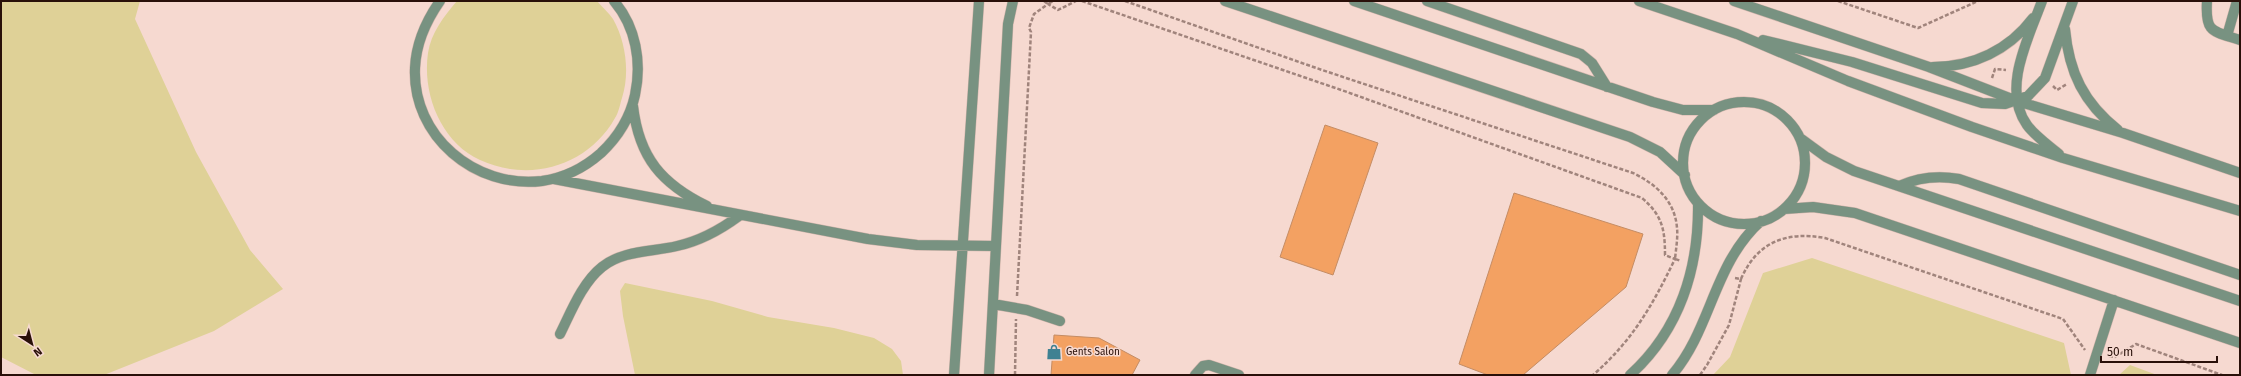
<svg xmlns="http://www.w3.org/2000/svg" width="2241" height="376" font-family="'Fira Sans',sans-serif">
  <style>
    .green { fill: #dfd197 }
    .building { fill: #f3a162; stroke: #c48c64 }
    .lines { fill: none; stroke-linecap: round; stroke-linejoin: round }
    .minor-casing { stroke: #d1b5ac; stroke-width: 11 }
    .path { stroke: #a0847c; stroke-width: 2.5; stroke-dasharray: 4 2; stroke-linecap: butt }
    .minor { stroke: #789281; stroke-width: 10 }
    .labels { text-anchor: middle; dominant-baseline: central; stroke-width: 3; stroke-linejoin: round; paint-order: stroke }
    .poi-label { font-size: 10px; fill: #291009; stroke: #f6d9d0; text-anchor: start }
  </style>
  <rect width="100%" height="100%" fill="#f6d9d0"/>
  <path class="green" d="M 1,1 L 140,1 L 135,19 L 196,152 L 250,250 L 283,289 L 214,331 L 104,375 L 36,375 L 1,357 Z
    M 457,1 L 597,1 C 602,7 609,13 613,19 C 626,42 630,73 622,98 C 620,104 619,112 615,118 C 588,166 530,183 480,160 C 441,142 422,94 428,53 C 431,33 444,16 457,1 Z
    M 1812,258 L 2064,343 L 2071,375 L 1713,375 L 1730,357 L 1763,273 Z
    M 625,283 L 712,301 L 768,317 L 834,328 L 874,338 L 892,349 L 901,361 L 903,375 L 635,375 L 623,316 L 620,291 Z
    M 2130,365 L 2157,375 L 2119,375 Z"/>
  <path class="building" d="M 1325,125 L 1378,143 L 1333,275 L 1280,257 Z
    M 1514,193 L 1643,234 L 1626,287 L 1523,375 L 1488,375 L 1459,364 Z
    M 1054,335 L 1099,338 L 1140,360 L 1132,375 L 1051,375 Z"/>
  <g class="lines">
    <defs>
      <path id="minor" d="M 440,1 C 426,21 416,43 415,68 C 412,136 475,189 542,181 C 563,178 584,168 601,153 C 618,137 630,118 635,95 C 642,62 636,27 614,1
        M 1225,1 L 1630,137 L 1660,152 L 1685,175
        M 1354,1 L 1653,102 L 1683,110 L 1714,110
        M 1427,1 L 1581,54 L 1592,63 L 1607,87
        M 1639,1 L 1737,34 L 1848,81 L 1972,127 L 2063,158 L 2240,211
        M 1734,1 L 1929,67 L 2017,101 L 2123,133 L 2240,173
        M 2042,1 C 2029,37 2001,89 2027,125 C 2035,136 2048,145 2059,154
        M 2207,1 C 2205,33 2212,31 2240,40
        M 2065,29 C 2069,73 2084,103 2118,130
        M 2227,36 L 2237,1
        M 1763,40 L 1852,62 L 1982,103 L 2005,104 L 2028,96 L 2045,78 L 2073,1
        M 1933,67 C 1973,67 2009,50 2033,18
        M1683 163a61 61 0 1 1 122 0a61 61 0 1 1-122 0Z
        M 633,106 C 639,158 662,184 707,206
        M 1800,138 L 1826,157 L 1854,171 L 2240,301
        M 554,179 L 868,239 L 917,245 L 996,246
        M 1899,186 C 1919,177 1937,175 1959,179 L 2240,275
        M 1784,209 L 1813,207 L 1855,213 L 2240,343
        M 993,304 L 1027,310 L 1060,321
        M 560,334 C 571,312 582,283 602,267 C 623,250 652,252 677,246 C 700,241 720,230 739,216
        M 954,375 L 979,1
        M 989,375 L 1008,24 L 1013,1
        M 1195,375 L 1203,366 L 1209,365 L 1239,375
        M 1630,375 C 1680,330 1699,268 1698,203
        M 1672,375 C 1712,328 1713,264 1761,221
        M 2090,375 L 2114,300"/>
    </defs>
    <use href="#minor" class="minor-casing"/>
    <path class="path" d="M 1044,1 L 1048,4 L 1053,1
      M 1082,1 L 1347,92 L 1642,198 C 1662,215 1665,229 1665,255 L 1675,259 C 1652,306 1633,340 1593,375
      M 1125,1 L 1322,70 L 1633,173 C 1656,184 1675,201 1677,228 C 1678,237 1676,249 1675,259 L 1681,261
      M 1838,1 L 1918,28 L 1978,1
      M 1992,78 L 1995,69 L 2006,70
      M 2053,86 L 2057,90 L 2067,84
      M 1735,278 L 1741,279 C 1757,242 1786,231 1825,238 L 2063,319 L 2085,350
      M 1017,296 L 1031,32 L 1029,28 L 1034,14 L 1048,4 L 1058,10 L 1076,1
      M 2109,356 L 2115,357 L 2136,344 L 2222,375
      M 1015,375 L 1016,319
      M 1700,375 L 1707,365 L 1729,325 L 1741,279"/>
    <use href="#minor" class="minor"/>
  </g>
  <defs>
    <symbol id="shop-bare" viewBox="-9 -9 18 18"><path d="M-5-2.5h2.3a2.7 3.5 0 0 1 5.4 0H5L5.5 6h-11ZM-1.5-2.5h3a1.5 2.3 0 0 0-3 0Z" fill="#3f8192" stroke="#f6d9d0" stroke-width="2.5" paint-order="stroke"/></symbol>
  </defs>
  <g fill-rule="evenodd">
    <use href="#shop-bare" x="1043" y="341" width="22" height="22"/>
  </g>
  <g class="labels">
    <g class="poi-label">
      <text x="1066" y="352">Gents Salon</text>
    </g>
  </g>
  <rect width="2241" height="376" fill="none" stroke="#291009" stroke-width="4"/>
  <g transform="translate(32 344) rotate(144)" stroke="#f6d9d0" stroke-width="3" paint-order="stroke">
  <path d="M0-3L7 15L0 10L-7 15Z" fill="#291009"/>
  <text y="-6" font-size="11" font-weight="bold" text-anchor="middle" fill="#291009">N</text>
  </g>
  <path d="M2101 356v6h116v-6" fill="none" stroke="#291009" stroke-width="2"/>
  <text x="2107" y="356" font-size="12" fill="#291009" stroke="#f6d9d0" stroke-width="3" paint-order="stroke">50 m</text>
</svg>
